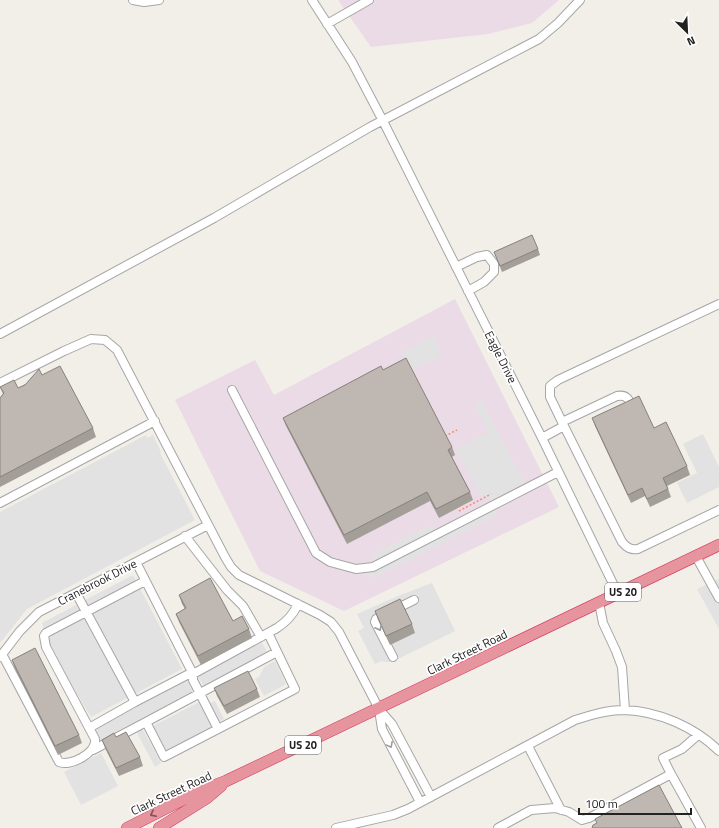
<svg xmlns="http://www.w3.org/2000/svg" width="719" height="828" font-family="'Titillium Web',sans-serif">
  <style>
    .industrial { fill: #eadbe6 }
    .parking { fill: #e2e2e2 }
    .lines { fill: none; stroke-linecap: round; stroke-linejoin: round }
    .minor-casing { stroke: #a6a6a6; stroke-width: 10 }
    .highway-casing { stroke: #d72e5c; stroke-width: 12 }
    .path { stroke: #f68c75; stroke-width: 1.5; stroke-dasharray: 2 2; stroke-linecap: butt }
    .minor { stroke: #fff; stroke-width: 8 }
    .highway { stroke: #e6949d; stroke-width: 11 }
    .wall { fill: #a49e99 }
    .building { fill: #bfb8b2; stroke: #86817d }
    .oneway { stroke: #9c9c9c }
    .oneway2 { stroke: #7a5559 }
    .labels { text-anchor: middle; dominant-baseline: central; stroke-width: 3.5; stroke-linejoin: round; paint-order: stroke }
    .shield { fill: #fff; stroke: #646464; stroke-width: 1 }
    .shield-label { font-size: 11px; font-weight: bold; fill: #222 }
    .street-label { font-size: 12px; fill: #222; stroke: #fff }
  </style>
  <rect width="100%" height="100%" fill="#f2efe9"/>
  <path class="industrial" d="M 338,0 L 559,0 L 532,23 L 488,34 L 371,47 Z
    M 455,299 L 559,507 L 344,611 L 260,571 L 175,400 L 255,360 L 274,395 Z"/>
  <path class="parking" d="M 434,336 L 439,347 L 439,357 L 411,371 L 401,353 Z
    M 481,400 L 525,484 L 491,501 L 489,497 L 483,500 L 456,449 L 489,432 L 474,403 Z
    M 703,434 L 719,467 L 719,487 L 687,503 L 677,483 L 697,473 L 683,444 Z
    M 146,435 L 147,438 L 153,435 L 161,452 L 160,453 L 195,520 L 27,609 L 0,643 L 0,512 Z
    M 494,510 L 497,516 L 372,579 L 369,573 Z
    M 432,524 L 435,530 L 375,560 L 372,554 Z
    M 133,575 L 182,669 L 91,717 L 69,681 L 49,644 L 42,623 Z
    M 719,579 L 719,629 L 697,589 Z
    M 432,583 L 455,631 L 392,662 L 386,662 L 382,661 L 375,664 L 358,631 L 364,628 L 357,614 L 398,596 Z
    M 261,641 L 267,652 L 204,687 L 197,675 Z
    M 275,661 L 286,684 L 264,696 L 255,679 L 259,677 L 264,667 Z
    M 187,680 L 193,692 L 101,740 L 94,728 Z
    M 215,701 L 224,719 L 219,722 L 210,703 Z
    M 199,702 L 212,727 L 166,752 L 153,726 Z
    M 142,728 L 161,763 L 155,767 L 136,731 Z
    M 101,753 L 118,786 L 81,805 L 64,772 Z"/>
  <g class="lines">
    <defs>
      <path id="minor" d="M 133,0 L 144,2 L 159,0
        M 312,0 L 352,62 L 383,121 L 542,438 L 618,594
        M 327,24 L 369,0
        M 456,267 L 477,257 L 487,255 L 494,264 L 494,272 L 484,282 L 468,291
        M 0,334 L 214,218 L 370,127 L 539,39 L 558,23 L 580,0
        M 0,383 L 64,351 L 91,339 L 105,340 L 117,350 L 225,557 L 231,567 L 239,575 L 320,615 L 331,622 L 339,632 L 379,709 L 392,724 L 431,797
        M 232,390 L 316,553 L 330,562 L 356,569 L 373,567 L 558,472
        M 562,422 L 617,396 C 627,394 629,400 633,408
        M 564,426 L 622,542 C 627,548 631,550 638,549 L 719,510
        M 542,438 L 564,426 L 550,397 L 550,386 L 558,380 L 719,304
        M 0,503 L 155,421
        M 185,536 L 227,590 L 243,606 L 261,637
        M 698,560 L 719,598
        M 136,562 L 193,674 L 193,680 L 218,729 L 164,757 L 146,722 L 277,652
        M 76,593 L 135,702 L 187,675 L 193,674 L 277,628 C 287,621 293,615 298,604
        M 599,603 L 603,623 L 616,651 L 622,667 L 625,710
        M 2,654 L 59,762 C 70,767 97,753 95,739 L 46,647 L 44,636 L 46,633 L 145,581
        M 0,657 L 20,631 L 39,612 L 208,525
        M 393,657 L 375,622 L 376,619 L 414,600
        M 379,710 L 382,729 L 420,802
        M 89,728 L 135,702
        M 218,729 L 295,689 L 268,633
        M 528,746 L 561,810
        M 93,750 L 146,722
        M 671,774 L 663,758 L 682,749 L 698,735
        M 336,828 L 393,815 L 408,809 L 575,720 C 591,715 607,710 624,710 C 658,711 695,727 719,751
        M 498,828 L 531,810 L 555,808 L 569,812 L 582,820 L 589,818 L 671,774 L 701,828"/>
      <path id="highway" d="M 127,828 L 202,790 L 226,781 L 719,545
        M 159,828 L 207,798 L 221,786"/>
    </defs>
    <use href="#minor" class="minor-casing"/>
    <use href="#highway" class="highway-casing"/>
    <path class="path" d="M 445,436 L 457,430
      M 459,511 L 491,494"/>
    <use href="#minor" class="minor"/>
    <use href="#highway" class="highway"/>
  </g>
  <path class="wall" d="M 538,249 L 540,255 L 502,272 L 494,252 Z
    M 383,370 L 452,447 L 455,455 L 452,457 L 470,492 L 473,500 L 439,518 L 430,501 L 347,544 L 286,426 L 283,418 Z
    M 42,375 L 93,428 L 96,437 L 0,487 L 0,398 L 3,394 L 0,387 L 18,388 Z
    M 592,418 L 654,428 L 687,466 L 690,475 L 667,486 L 671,497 L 650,507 L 645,496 L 631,503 L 595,426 Z
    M 179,595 L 249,629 L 252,638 L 201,665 L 179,622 L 176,614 L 185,609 L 182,604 Z
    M 375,611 L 412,624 L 415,633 L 390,645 L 378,620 Z
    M 12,660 L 79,735 L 82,743 L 58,755 L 15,669 Z
    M 214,688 L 257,689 L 260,697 L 227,714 L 217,696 Z
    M 116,737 L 140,757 L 143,766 L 119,776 L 105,748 L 102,740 Z"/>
  <path class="building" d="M 532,235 L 538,249 L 500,266 L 494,252 Z
    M 406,358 L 452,447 L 448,450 L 470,492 L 436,509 L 427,492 L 344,535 L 283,418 L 381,366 L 383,370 Z
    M 60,366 L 93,428 L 0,477 L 0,398 L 4,393 L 0,387 L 14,380 L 18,388 L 25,385 L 39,369 L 42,375 Z
    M 639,396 L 654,428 L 666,422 L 687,466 L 663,478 L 668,489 L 647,499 L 642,488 L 628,495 L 592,418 Z
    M 210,578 L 233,621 L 242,616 L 249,629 L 198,656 L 176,614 L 186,608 L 179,595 Z
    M 400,599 L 412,624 L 386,636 L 375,611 Z
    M 35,648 L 79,735 L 55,746 L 12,660 Z
    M 248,671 L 257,689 L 224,706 L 214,688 Z
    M 126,732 L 140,757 L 116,768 L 102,740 L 114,733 L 116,737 Z
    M 659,785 L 682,828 L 592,828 L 593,825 L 597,823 L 595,819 Z"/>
  <defs><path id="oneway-chevron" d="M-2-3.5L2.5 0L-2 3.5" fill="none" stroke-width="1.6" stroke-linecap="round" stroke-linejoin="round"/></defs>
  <g class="oneway">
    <use href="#oneway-chevron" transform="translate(379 628) rotate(64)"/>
    <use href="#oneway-chevron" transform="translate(390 745) rotate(62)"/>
  </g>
  <use class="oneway2" href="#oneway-chevron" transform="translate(153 814) rotate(153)"/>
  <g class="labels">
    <g class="shield">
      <rect x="605" y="583" width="36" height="18" rx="3"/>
      <rect x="285" y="736" width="36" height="18" rx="3"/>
    </g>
    <g class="shield-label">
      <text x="623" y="592">US 20</text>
      <text x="303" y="745">US 20</text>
    </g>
    <g class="street-label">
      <text transform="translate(501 357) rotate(63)">Eagle Drive</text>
      <text transform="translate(97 582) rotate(-27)">Cranebrook Drive</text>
      <text transform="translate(467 652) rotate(-26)">Clark Street Road</text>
      <text transform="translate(171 793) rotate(-25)">Clark Street Road</text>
    </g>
  </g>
  <g transform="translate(687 32) rotate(156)" stroke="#ffffff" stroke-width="3" paint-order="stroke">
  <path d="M0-3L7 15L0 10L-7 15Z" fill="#222222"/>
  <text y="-6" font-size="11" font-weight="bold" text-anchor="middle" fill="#222222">N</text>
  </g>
  <path d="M579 808v6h112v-6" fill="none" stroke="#222222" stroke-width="2"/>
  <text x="585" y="808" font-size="12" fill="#222222" stroke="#ffffff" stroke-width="3" paint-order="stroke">100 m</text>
</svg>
